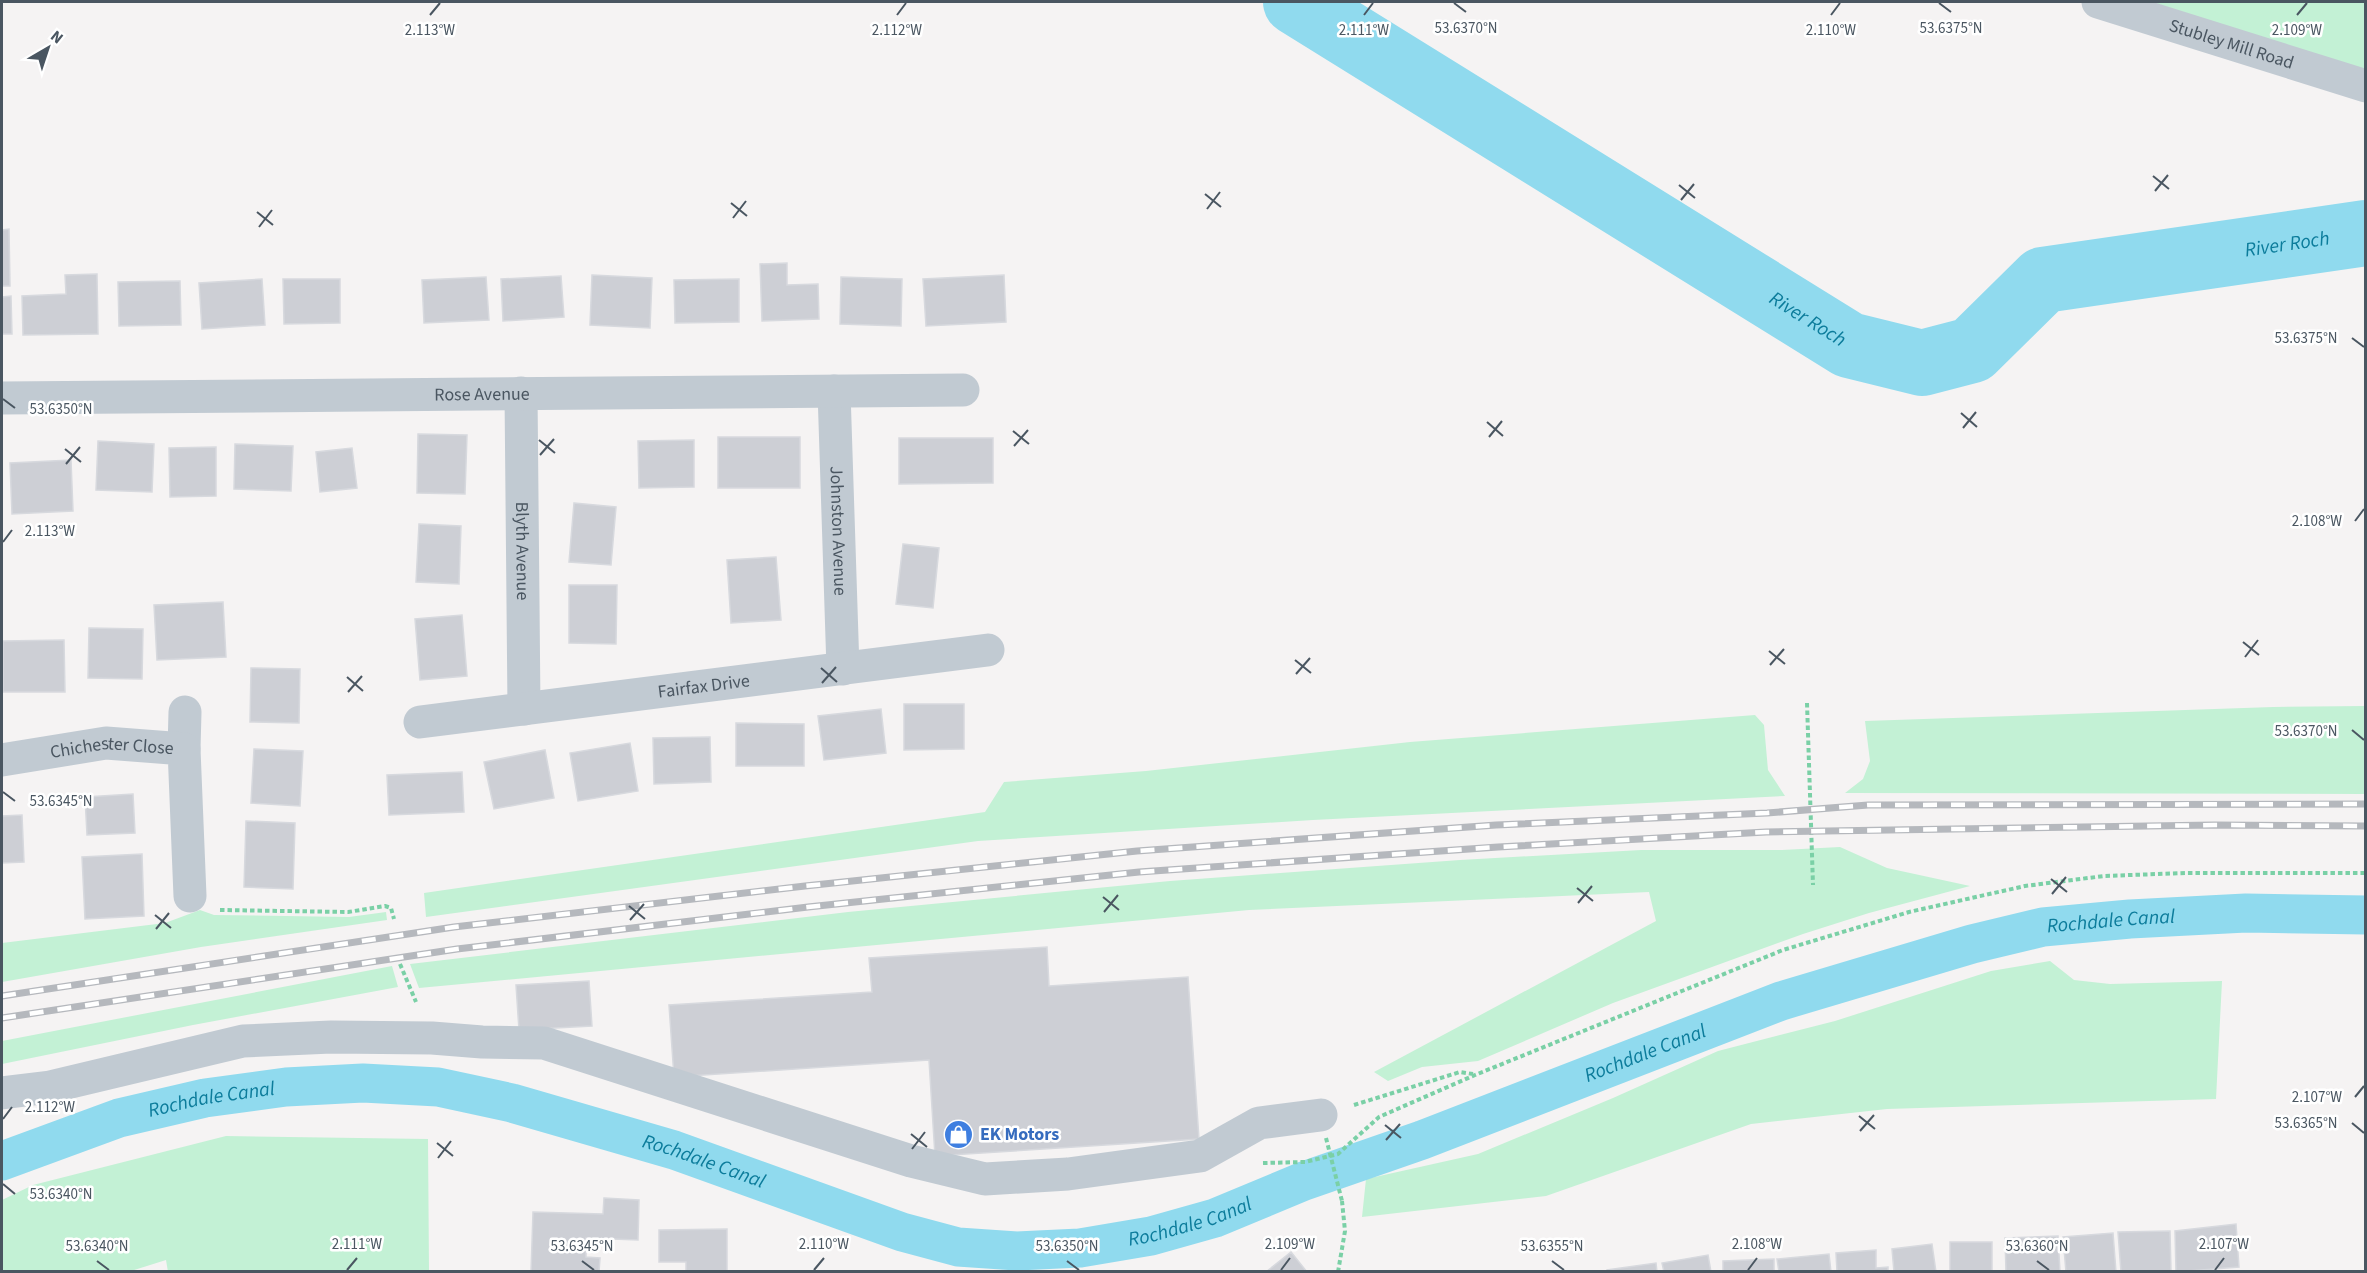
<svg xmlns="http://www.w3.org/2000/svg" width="2367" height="1273" font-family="'Source Sans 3',sans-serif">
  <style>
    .green { fill: #c3f1d5 }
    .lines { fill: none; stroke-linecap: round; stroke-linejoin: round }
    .canal { stroke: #90daee; stroke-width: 39 }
    .river { stroke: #90daee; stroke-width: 66 }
    .building { fill: #cdcfd5; stroke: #d7d9de; stroke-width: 1.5 }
    .path { stroke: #7ad0a6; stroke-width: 4; stroke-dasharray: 4.5 3; stroke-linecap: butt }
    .minor { stroke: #c1cad2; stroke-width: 33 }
    .rail-casing { stroke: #b5b8bd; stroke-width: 7 }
    .rail { stroke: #fff; stroke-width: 4.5; stroke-dasharray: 14; stroke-linecap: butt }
    .path-bridge { stroke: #7ad0a6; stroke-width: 4; stroke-dasharray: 4.5 3; stroke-linecap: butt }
    .ticks { fill: none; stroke: #4a5661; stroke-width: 2 }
    .labels { text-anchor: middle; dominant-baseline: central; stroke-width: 5; stroke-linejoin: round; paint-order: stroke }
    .street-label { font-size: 18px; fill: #4a5661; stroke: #fff }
    .shop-label { font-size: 18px; font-weight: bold; fill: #366cbe; stroke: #fff; text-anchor: start }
    .water-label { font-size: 20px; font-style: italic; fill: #0c7c9b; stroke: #fff }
    .ticks-label { font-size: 15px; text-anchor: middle; fill: #4a5661; stroke: #fff; stroke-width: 5; stroke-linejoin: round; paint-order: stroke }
  </style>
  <rect width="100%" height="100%" fill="#f5f3f3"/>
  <path class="green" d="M 2152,2 L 2365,2 L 2365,74 Z
    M 2365,706 L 2365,794 L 1845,793 L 1863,779 L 1870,761 L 1865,721 L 2273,707 Z
    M 1755,715 L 1764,725 L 1768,770 L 1785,796 L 1313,820 L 978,841 L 426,917 L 424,893 L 985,812 L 1004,782 L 1146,771 L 1410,742 Z
    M 1840,847 L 1887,868 L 1970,886 L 1869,913 L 1803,934 L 1613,1003 L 1478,1061 L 1422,1067 L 1388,1081 L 1374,1072 L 1656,921 L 1649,892 L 1249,910 L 419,988 L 410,964 L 848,912 L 1170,881 L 1460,860 L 1641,850 L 1782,850 Z
    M 200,910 L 214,915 L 349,917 L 386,912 L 387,920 L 201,947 L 2,982 L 2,943 L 165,923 Z
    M 2050,961 L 2074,980 L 2110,984 L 2222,981 L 2216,1099 L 1887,1109 L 1751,1124 L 1546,1196 L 1362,1217 L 1366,1179 L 1478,1154 L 1613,1098 L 1718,1051 L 1835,1021 L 1991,971 Z
    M 392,966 L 398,987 L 193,1025 L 2,1064 L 2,1041 Z
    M 226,1136 L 428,1139 L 429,1271 L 168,1272 L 166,1260 L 131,1271 L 2,1271 L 2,1200 L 33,1185 Z"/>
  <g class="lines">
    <path class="canal" id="s1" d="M 2,1161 L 119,1118 L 205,1098 L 286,1087 L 363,1083 L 438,1087 L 512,1103 L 674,1150 L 902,1232 L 958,1247 L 1017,1251 L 1080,1248 L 1151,1236 L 1215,1218 L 1304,1181 L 1422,1140 L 1781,1001 L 1972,944 L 2043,927 L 2130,919 L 2246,913 L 2366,915"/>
    <path class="river" id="s2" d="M 1296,2 L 1849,345 L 1922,363 L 1972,350 L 2043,280 L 2366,233"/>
  </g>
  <path class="building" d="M 9,229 L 10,286 L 2,286 L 2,230 Z
    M 787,263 L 787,285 L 818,284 L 819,319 L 762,321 L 760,264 Z
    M 97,274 L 98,334 L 23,335 L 22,296 L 66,294 L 65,275 Z
    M 592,275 L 652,278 L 650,328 L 590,325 Z
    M 1004,275 L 1006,322 L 926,326 L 923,279 Z
    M 561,276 L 564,317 L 503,321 L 501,279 Z
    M 486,277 L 489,320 L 424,323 L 422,280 Z
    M 841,277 L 902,279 L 901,326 L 840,324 Z
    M 262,279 L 265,325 L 202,329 L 199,283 Z
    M 283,279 L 340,279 L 340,323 L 284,324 Z
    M 739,279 L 739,322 L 675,323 L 674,280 Z
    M 180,281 L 181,325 L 119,326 L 118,282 Z
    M 11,296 L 12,334 L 2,334 L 2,297 Z
    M 418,434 L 467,435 L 465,494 L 417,493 Z
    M 718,437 L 800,437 L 800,488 L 718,488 Z
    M 899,438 L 993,438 L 993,483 L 899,484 Z
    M 694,440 L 694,487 L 639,488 L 638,441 Z
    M 98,441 L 154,444 L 152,492 L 96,490 Z
    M 235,444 L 293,446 L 291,491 L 234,489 Z
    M 216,447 L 216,496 L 170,497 L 169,448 Z
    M 352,448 L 357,488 L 320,492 L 316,452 Z
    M 71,460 L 73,511 L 12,514 L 10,463 Z
    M 574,503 L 616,507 L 611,565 L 569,562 Z
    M 419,524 L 461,526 L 459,584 L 416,582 Z
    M 903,544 L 939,548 L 933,608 L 896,604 Z
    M 776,557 L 781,620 L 731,623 L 727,560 Z
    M 569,585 L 617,585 L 616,644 L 569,643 Z
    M 223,602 L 226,657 L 157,660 L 154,605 Z
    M 462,615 L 467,676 L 420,680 L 415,619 Z
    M 89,628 L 143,629 L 142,679 L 88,678 Z
    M 64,640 L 65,692 L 3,692 L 3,641 Z
    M 251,668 L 300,669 L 299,723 L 250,722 Z
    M 904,704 L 964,704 L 964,749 L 904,750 Z
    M 881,709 L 886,753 L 824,760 L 818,716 Z
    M 736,723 L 804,724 L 804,766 L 736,766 Z
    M 710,737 L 711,782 L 654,784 L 653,738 Z
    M 630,743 L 638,791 L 578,801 L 570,753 Z
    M 254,749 L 303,751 L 300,806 L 251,803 Z
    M 545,750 L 554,798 L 494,809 L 484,762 Z
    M 462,772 L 464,812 L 389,815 L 387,775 Z
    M 133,794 L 135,833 L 87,835 L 85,797 Z
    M 22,815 L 24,862 L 2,863 L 2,816 Z
    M 246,821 L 295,823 L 293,889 L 244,887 Z
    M 142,854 L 144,916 L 85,919 L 82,857 Z
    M 1047,947 L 1049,986 L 1188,977 L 1199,1139 L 935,1156 L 929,1060 L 674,1077 L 669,1005 L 872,992 L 869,958 Z
    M 589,981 L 592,1026 L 519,1030 L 516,985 Z
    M 604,1198 L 639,1200 L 638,1240 L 586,1238 L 586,1257 L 600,1258 L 599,1272 L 531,1272 L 533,1212 L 603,1214 Z
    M 2236,1224 L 2239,1267 L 2176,1272 L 2175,1231 Z
    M 727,1229 L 727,1272 L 686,1272 L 686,1262 L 659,1262 L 659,1230 Z
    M 2170,1231 L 2171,1272 L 2121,1272 L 2118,1232 Z
    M 2113,1233 L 2116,1272 L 2066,1272 L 2063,1237 Z
    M 2058,1236 L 2060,1272 L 2006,1272 L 2005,1238 Z
    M 1950,1242 L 1992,1242 L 1992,1272 L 1950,1272 Z
    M 1932,1244 L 1936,1272 L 1894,1272 L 1892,1249 Z
    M 1876,1250 L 1876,1268 L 1888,1267 L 1888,1272 L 1837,1272 L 1836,1253 Z
    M 1291,1252 L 1307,1272 L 1266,1272 Z
    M 1829,1254 L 1831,1272 L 1779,1272 L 1777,1259 Z
    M 1708,1255 L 1711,1272 L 1664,1272 L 1662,1263 Z
    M 1774,1259 L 1774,1272 L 1723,1272 L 1723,1261 Z
    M 1656,1263 L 1657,1272 L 1607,1272 L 1607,1270 Z"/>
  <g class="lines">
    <path class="path" d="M 1807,703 L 1813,885
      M 220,910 L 348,912 L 385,906 L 391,908 L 394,919
      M 400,964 L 416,1002
      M 1354,1105 L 1460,1072 L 1473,1074
      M 1263,1163 L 1305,1162 L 1338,1154 L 1379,1117 L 1475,1075 L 1783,950 L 1909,912 L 2025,886 L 2104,876 L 2185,873 L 2366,873
      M 1338,1272 L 1345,1231 L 1342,1201"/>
    <g class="minor">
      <path id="s3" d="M 2098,2 L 2366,86"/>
      <path id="s4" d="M 834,391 L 843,669"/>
      <path id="s5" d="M 521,393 L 524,709"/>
      <path id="s6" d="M 2,398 L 963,390"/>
      <path id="s7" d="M 420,722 L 988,650"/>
      <path d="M 184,749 L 185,712"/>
      <path id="s8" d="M 2,760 L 106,743 L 184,749 L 190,896"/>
      <path d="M 2,1093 L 50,1087 L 243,1041 L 331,1037 L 432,1038 L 482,1042 L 544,1043 L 911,1161 L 985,1179 L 1068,1174 L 1200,1156 L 1259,1123 L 1321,1115"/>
    </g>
    <defs>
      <path id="rail" d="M 2,996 L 454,927 L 805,886 L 1137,851 L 1496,825 L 1767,813 L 1868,805 L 2366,804
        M 2,1018 L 457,949 L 808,907 L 1139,872 L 1498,847 L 1766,832 L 2214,825 L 2366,826"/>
    </defs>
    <use href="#rail" class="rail-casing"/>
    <use href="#rail" class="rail"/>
    <path class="path-bridge" d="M 1326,1138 L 1342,1201"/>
  </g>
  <path class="ticks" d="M 1454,3 L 1466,12M 1939,3 L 1951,12M 430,15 L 440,3M 897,15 L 906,3M 1364,15 L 1373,3M 1831,15 L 1840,3M 2297,15 L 2307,3M 2153,176 L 2169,189M 1679,185 L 1695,198M 2155,191 L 2168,175M 1205,194 L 1221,207M 1681,200 L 1694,184M 731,203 L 747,216M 1207,209 L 1220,192M 257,212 L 273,225M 733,218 L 746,201M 259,227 L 272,210M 2352,338 L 2364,347M 3,399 L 15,408M 1961,413 L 1977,427M 1487,422 L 1503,436M 1963,428 L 1976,412M 1013,431 L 1029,444M 1489,437 L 1502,421M 539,440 L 555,453M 1014,446 L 1028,430M 65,449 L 81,462M 540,455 L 554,439M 66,464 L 80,447M 2355,521 L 2364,509M 3,542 L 12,530M 2243,642 L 2259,655M 1769,651 L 1785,664M 2245,657 L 2258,640M 1295,660 L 1311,673M 1770,665 L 1784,649M 821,668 L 837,682M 1296,674 L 1310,658M 347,677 L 363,691M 822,683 L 836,667M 348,692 L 362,676M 2352,730 L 2364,740M 3,792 L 15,801M 2051,879 L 2067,892M 1577,888 L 1593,901M 2052,894 L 2066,877M 1103,897 L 1119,910M 1578,903 L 1592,886M 629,906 L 645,919M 1104,912 L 1118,895M 155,915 L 171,928M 630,920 L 644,904M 156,929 L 169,913M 2355,1097 L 2364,1086M 1859,1116 L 1875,1129M 3,1119 L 12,1107M 2352,1123 L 2364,1133M 1385,1125 L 1401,1138M 1860,1131 L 1874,1115M 911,1134 L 927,1147M 1386,1140 L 1400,1124M 437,1143 L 453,1156M 912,1149 L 925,1132M 438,1158 L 451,1141M 3,1184 L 15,1194M 97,1261 L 109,1270M 582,1261 L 594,1270M 1067,1261 L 1079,1270M 1552,1261 L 1564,1270M 2037,1261 L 2049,1270M 347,1270 L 357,1258M 814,1270 L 824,1258M 1281,1270 L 1290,1258M 1748,1270 L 1757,1258M 2215,1270 L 2224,1258"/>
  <defs>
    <symbol id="shop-disc" viewBox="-11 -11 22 22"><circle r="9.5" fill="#3f7fe0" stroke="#fff"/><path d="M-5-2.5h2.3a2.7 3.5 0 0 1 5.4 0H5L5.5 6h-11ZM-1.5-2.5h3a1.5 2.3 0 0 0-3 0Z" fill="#fff"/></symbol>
  </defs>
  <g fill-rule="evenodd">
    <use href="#shop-disc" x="942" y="1118" width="33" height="33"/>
  </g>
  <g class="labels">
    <g class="street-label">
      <text stroke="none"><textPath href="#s3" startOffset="140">Stubley Mill Road</textPath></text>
      <text stroke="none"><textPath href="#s6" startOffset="480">Rose Avenue</textPath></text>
      <text stroke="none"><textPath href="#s4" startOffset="140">Johnston Avenue</textPath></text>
      <text stroke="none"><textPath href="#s5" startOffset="158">Blyth Avenue</textPath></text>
      <text stroke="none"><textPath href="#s7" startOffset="286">Fairfax Drive</textPath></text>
      <text stroke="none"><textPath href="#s8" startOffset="111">Chichester Close</textPath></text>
    </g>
    <g class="shop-label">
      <text x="980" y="1134">EK Motors</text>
    </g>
    <g class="water-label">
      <text stroke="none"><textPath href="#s2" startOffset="1124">River Roch</textPath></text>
      <text stroke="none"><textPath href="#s2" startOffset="602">River Roch</textPath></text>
      <text stroke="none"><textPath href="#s1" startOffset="2199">Rochdale Canal</textPath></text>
      <text stroke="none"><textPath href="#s1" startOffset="1713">Rochdale Canal</textPath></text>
      <text stroke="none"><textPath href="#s1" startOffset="219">Rochdale Canal</textPath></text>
      <text stroke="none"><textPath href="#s1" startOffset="723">Rochdale Canal</textPath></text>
      <text stroke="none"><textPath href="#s1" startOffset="1227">Rochdale Canal</textPath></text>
    </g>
  </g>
  <g class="ticks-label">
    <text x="1466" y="33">53.6370°N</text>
    <text x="1951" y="33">53.6375°N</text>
    <text x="430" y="35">2.113°W</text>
    <text x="897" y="35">2.112°W</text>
    <text x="1364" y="35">2.111°W</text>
    <text x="1831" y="35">2.110°W</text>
    <text x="2297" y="35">2.109°W</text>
    <text x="2306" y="343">53.6375°N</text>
    <text x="61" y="414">53.6350°N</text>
    <text x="2317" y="526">2.108°W</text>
    <text x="50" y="536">2.113°W</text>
    <text x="2306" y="736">53.6370°N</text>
    <text x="61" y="806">53.6345°N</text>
    <text x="2317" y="1102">2.107°W</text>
    <text x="50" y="1112">2.112°W</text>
    <text x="2306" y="1128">53.6365°N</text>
    <text x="61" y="1199">53.6340°N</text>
    <text x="357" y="1249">2.111°W</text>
    <text x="824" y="1249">2.110°W</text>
    <text x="1290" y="1249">2.109°W</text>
    <text x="1757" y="1249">2.108°W</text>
    <text x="2224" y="1249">2.107°W</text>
    <text x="97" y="1251">53.6340°N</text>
    <text x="582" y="1251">53.6345°N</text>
    <text x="1067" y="1251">53.6350°N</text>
    <text x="1552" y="1251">53.6355°N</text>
    <text x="2037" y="1251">53.6360°N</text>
  </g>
  <rect width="2367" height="1273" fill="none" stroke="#4a5661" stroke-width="6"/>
  <g transform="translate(48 48) rotate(39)" stroke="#ffffff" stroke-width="4.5" paint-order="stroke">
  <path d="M0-4.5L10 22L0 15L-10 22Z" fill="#4a5661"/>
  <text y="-9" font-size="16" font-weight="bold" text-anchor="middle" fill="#4a5661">N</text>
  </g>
</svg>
